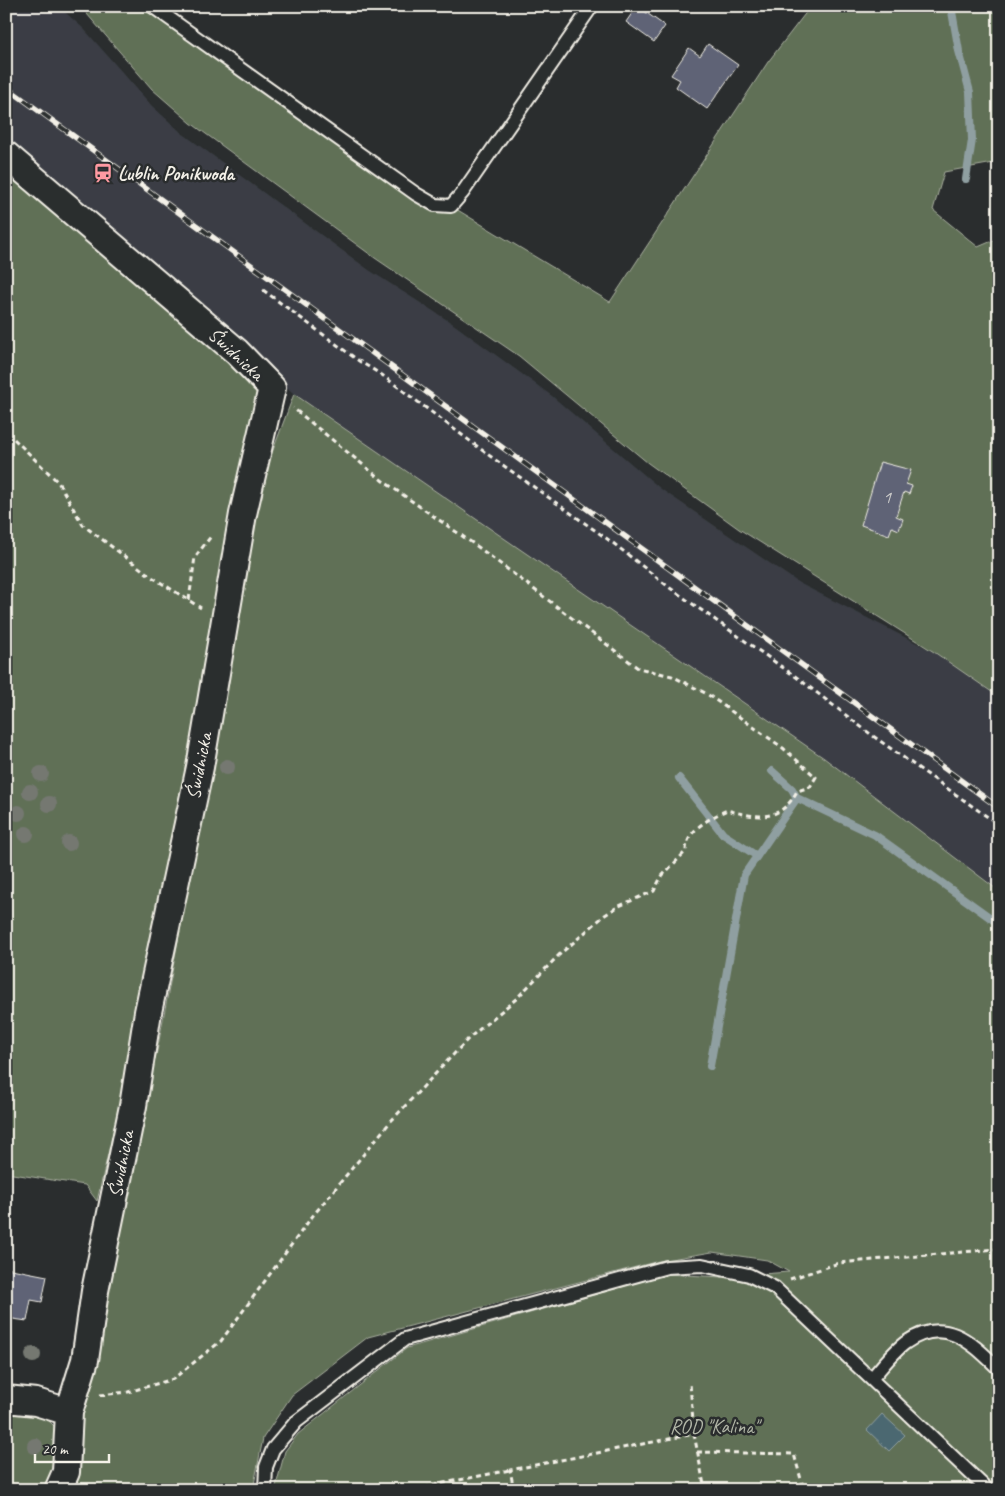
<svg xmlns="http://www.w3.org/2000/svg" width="1005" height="1496" font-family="Caveat,sans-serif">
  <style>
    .built { fill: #3a3e44 }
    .green { fill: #606f57; stroke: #aab0a0 }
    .water { fill: #4c6871; stroke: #8f9fa1 }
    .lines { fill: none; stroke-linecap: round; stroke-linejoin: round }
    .stream { stroke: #8f9fa1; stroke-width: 8 }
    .building { fill: #5f6476; stroke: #f4f1e8 }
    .service-casing { stroke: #f4f1e8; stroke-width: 16 }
    .minor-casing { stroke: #f4f1e8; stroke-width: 30 }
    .path { stroke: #f4f1e8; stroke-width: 3; stroke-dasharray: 5 4; stroke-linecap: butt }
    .service { stroke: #2a2d2e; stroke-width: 12 }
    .minor { stroke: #2a2d2e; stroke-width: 26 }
    .rail-casing { stroke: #f4f1e8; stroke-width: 5.5 }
    .rail { stroke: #2a2d2e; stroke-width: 4; stroke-dasharray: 11; stroke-linecap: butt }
    .tree { fill: #747871 }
    .labels { text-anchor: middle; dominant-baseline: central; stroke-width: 5; stroke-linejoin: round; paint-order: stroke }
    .number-label { font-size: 18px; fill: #cfcecc }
    .poi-label { font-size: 20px; font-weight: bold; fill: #f4f1e8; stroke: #2a2d2e; text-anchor: start }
    .street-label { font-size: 20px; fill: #f4f1e8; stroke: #2a2d2e }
    .park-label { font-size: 20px; fill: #b1b6a7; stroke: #2a2d2e }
  </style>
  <rect width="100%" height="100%" fill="#2a2d2e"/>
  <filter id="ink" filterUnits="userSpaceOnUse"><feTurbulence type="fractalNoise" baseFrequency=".02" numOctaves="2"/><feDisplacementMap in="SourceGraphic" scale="10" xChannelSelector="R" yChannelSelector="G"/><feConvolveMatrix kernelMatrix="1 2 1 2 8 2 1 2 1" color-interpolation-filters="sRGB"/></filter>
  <g filter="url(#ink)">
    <path class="built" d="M 6,6 L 58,6 L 84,29 L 152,106 L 182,133 L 369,270 L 452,323 L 511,366 L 552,396 L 661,489 L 799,583 L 934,652 L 999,697 L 999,891 L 824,758 L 294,394 L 241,344 L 6,140 Z"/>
    <path class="green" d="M 80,6 L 143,6 L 428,210 L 451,206 L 610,302 L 768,62 L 811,6 L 999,6 L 999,162 L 944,172 L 933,210 L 978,247 L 999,238 L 999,697 L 934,652 L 739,529 L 648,463 L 519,356 L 375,258 L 191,123 L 152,89 Z
      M 6,166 L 252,379 L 259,402 L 141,1012 L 97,1201 L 85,1185 L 6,1173 Z
      M 294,394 L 824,758 L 999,891 L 999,1490 L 275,1490 L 285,1451 L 298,1434 L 407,1348 L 667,1274 L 722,1277 L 789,1272 L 767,1260 L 712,1252 L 659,1261 L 368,1337 L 292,1395 L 263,1438 L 253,1490 L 65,1490 L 110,1250 L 157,1051 L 239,621 L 257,493 Z
      M 6,1409 L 42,1414 L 58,1430 L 52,1490 L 6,1490 Z"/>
    <path class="water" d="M 882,1414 L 905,1435 L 889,1451 L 867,1430 Z"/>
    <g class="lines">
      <path class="stream" d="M 951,6 L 959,51 L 970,92 L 972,140 L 966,179
        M 772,771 L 792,789 L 797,798
        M 679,778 L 723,834 L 757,856
        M 710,1066 L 744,875 L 797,798 L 875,835 L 999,924"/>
    </g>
    <path class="building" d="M 637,6 L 665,26 L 654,42 L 626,22 Z
      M 708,44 L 738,65 L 707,109 L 676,87 L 680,80 L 671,75 L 689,48 L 700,56 Z
      M 880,462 L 911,470 L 906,484 L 912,486 L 909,494 L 904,492 L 896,516 L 903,519 L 899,530 L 892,527 L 889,535 L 861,525 Z
      M 6,1268 L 47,1276 L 42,1302 L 31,1300 L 27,1321 L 6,1318 Z"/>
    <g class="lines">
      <defs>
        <path id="service" d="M 152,6 L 416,194 L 435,205 L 451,206 L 463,192 L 592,6
          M 265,1490 L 266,1467 L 273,1449 L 296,1422 L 405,1339 L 667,1267 L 702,1265 L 749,1275 L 775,1288 L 871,1379
          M 988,1490 L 871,1379 C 881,1368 893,1352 905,1343 C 945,1315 971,1342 999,1369"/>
        <path id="minor" d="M 6,155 L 237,352 L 272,388 L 243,514 L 200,767 L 148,1012 L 133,1106 L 95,1291 L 85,1360 L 69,1412 L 66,1472 L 58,1490
          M 6,1399 L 36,1402 L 69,1412"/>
      </defs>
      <use href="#service" class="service-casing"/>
      <use href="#minor" class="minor-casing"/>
      <path class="path" d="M 263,290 L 359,361 L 382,375 L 490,456 L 613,543 L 670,588 L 799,679 L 873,736 L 999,825
        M 6,435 L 13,438 L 58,482 L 83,525 L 152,577 L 201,608
        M 189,600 L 195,557 L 212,535
        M 790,1279 L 839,1263 L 996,1249 L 999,1251
        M 100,1395 L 128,1392 L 173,1379 L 221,1341 L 311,1218 L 391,1121 L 469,1038 L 516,999 L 559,955 L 605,915 L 619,906 L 654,891 L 661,877 L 686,851 C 686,830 710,818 727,810 C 757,818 780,823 797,791 L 810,787 L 816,777 L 783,748 L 707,694 L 672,676 L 638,668 L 478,547 L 383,481 L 293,408
        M 694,1434 L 705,1490
        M 697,1452 L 794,1454 L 804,1490
        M 426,1490 L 429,1486 L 510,1470
        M 514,1490 L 510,1470 L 694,1434 L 690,1383"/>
      <use href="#service" class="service"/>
      <use href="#minor" class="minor"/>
      <defs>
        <path id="rail" d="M 6,87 L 999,808"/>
      </defs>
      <use href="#rail" class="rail-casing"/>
      <use href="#rail" class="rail"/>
    </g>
    <g class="tree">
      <circle cx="227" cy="767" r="8"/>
      <circle cx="41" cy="774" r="8"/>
      <circle cx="30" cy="792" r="8"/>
      <circle cx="49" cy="804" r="8"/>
      <circle cx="18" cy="813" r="8"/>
      <circle cx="26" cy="834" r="8"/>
      <circle cx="69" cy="843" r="8"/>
      <circle cx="33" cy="1355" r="8"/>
      <circle cx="35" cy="1446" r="8"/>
    </g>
  </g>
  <defs>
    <symbol id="station-bare" viewBox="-9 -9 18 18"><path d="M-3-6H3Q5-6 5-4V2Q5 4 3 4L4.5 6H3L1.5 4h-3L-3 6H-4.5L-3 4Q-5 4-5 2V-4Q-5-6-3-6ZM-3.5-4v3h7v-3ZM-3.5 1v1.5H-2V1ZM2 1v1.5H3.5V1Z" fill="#ff9aa2" stroke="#2a2d2e" stroke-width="2.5" paint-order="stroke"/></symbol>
  </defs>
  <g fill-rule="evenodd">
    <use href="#station-bare" x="89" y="159" width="28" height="28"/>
  </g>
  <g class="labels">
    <g class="number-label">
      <text x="887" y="497">1</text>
    </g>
    <g class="poi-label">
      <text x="118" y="173">Lublin Ponikwoda</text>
    </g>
    <g class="street-label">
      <text transform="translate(236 354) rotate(43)">Świdnicka</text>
      <text transform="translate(199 766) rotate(-79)">Świdnicka</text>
      <text transform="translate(121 1164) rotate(-79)">Świdnicka</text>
    </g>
    <g class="park-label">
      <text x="714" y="1426">ROD "Kalina"</text>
    </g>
  </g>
  <rect width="1005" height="1496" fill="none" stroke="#2a2d2e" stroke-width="25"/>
  <rect x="12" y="12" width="980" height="1471" fill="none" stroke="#f4f1e8" stroke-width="2" filter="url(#ink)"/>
  <path d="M35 1454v8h74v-8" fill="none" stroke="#f4f1e8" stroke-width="2.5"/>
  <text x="42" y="1454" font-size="15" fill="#f4f1e8" stroke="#2a2d2e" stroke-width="4" paint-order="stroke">20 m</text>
</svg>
